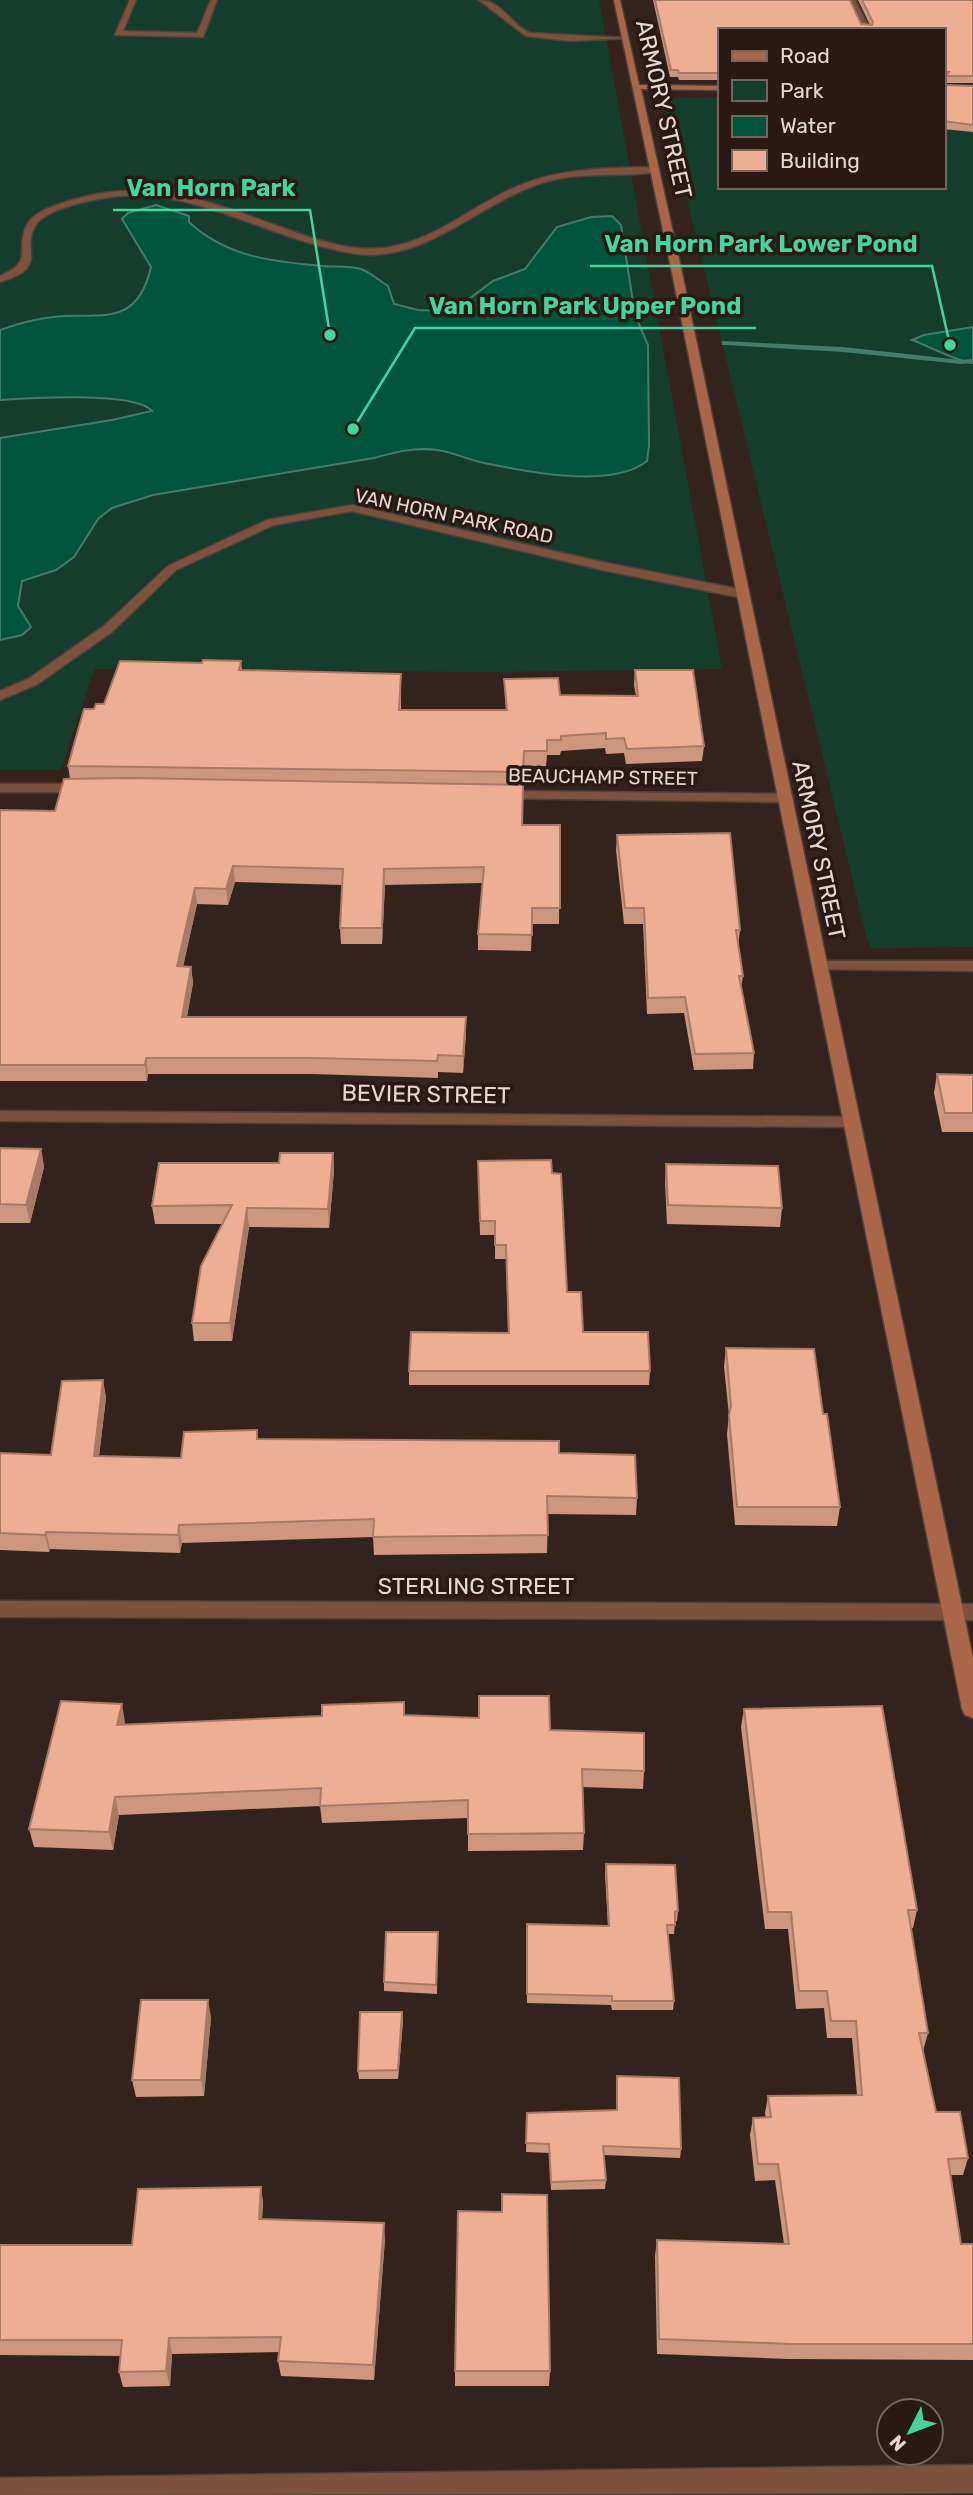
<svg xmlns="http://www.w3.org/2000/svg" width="973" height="2495" font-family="Rubik,sans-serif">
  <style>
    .green { fill: #143d2d }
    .water { fill: #00543b; stroke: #447c69; stroke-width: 2 }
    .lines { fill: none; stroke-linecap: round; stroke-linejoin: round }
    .stream { fill: #447c69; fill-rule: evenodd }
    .lane-casing { stroke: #504039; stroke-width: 3 }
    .street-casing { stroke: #504039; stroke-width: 3 }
    .secondary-casing { stroke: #504039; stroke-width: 3 }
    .lane { fill: #7c513e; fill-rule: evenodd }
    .street { fill: #7c513e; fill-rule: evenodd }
    .secondary { fill: #aa6649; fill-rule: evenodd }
    .wall { fill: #cd967e }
    .shaded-wall { fill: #a77a67 }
    .building { fill: #eeae93; stroke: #a77a67; stroke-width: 2 }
    .labels { text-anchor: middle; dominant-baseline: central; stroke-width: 7; stroke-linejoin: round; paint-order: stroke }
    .far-street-label { font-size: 19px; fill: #e4d8d3; stroke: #2a1912 }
    .street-label { font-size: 23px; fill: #e4d8d3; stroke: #2a1912 }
    .leader { fill: none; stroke: #44d4a0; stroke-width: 2.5 }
    .callout-dot { fill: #44d4a0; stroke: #2a1912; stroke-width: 2.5 }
    .callout-label { font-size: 24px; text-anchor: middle; font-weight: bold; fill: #44d4a0; stroke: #2a1912; stroke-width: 7; stroke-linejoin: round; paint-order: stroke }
  </style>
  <rect width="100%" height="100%" fill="#34231c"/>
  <path class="green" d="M 0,0 L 599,0 L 722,669 L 491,672 L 94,669 L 61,770 L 0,770 Z
    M 719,97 L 719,187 L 943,187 L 943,114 L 973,118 L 973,947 L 871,948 L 866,935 L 663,100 L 667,100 L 666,98 Z"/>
  <path class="water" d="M 156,205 L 189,216 L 189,222 C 226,257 274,262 323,266 C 335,267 350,266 361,269 C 370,272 380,281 388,286 L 394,304 L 418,310 L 439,311 L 458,307 L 493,281 L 525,269 L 557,227 L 591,217 L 612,216 L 621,225 L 635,315 L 648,345 L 649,446 L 647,461 C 612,489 528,472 484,463 C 469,460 453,452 437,450 C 415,447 396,452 374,458 L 153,495 L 112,508 L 98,519 L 74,557 L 56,570 L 22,581 L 18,606 L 31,627 L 22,635 L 0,640 L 0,438 L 112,420 L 152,411 C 135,391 28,398 0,400 L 0,330 C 17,324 35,319 53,317 C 99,312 137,329 151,267 L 122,219 L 128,213 Z
    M 973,327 L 973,363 C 958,362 929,346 912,340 L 924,335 Z"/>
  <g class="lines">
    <path class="stream" d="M 722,341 L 843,347 L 961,360 L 973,359 L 973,363 L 961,364 L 843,352 L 725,345 L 722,345 Z"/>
    <defs>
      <path id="lane" d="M 130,0 L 136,0 L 123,31 L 197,33 L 211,0 L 217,0 L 203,37 L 115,35 Z
        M 479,0 C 501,0 511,24 530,33 L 628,38 L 570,41 L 526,36 Z
        M 654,167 L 657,172 C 616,178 576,170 536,185 C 480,205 433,254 371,255 C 352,255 332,249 313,244 C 242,224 175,183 98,199 C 82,202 43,211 35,226 C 21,251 50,267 0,282 L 0,276 C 36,261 14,249 27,225 C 35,210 57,205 72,200 C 158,175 213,204 292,231 C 325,243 361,254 395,246 C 437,237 471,208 509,190 C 555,168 604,168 654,167 Z
        M 352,505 L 602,562 L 743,590 L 749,594 L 743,598 L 602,570 L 352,511 L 274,525 L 176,570 L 112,632 L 36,685 L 0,700 L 0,691 L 28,679 L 104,626 L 168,566 L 267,520 Z"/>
      <path id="street" d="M 849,0 L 855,0 L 870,30 L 863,30 Z
        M 0,784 L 85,784 L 92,788 L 85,792 L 0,792 Z
        M 502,791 L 785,794 L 792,798 L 785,802 L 497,798 L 497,792 Z
        M 820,961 L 973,961 L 973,971 L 815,969 L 812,966 Z
        M 0,1111 L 852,1117 L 860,1122 L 852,1127 L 0,1121 Z
        M 0,1601 L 973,1604 L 973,1620 L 0,1617 Z
        M 973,2465 L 973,2493 L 0,2495 L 0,2478 Z"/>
      <path id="secondary" d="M 614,0 L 620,0 L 639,85 L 719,86 L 719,90 L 641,89 L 681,268 L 973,1658 L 973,1718 L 965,1715 L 962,1709 L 671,268 Z"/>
    </defs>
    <use href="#lane" class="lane-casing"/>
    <use href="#street" class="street-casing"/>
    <use href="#secondary" class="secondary-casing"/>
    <use href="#lane" class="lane"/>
    <use href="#street" class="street"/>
    <use href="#secondary" class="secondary"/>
  </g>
  <path class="wall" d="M 653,0 L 850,0 L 861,24 L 870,25 L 858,0 L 973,0 L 973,83 L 945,83 L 946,79 L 943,79 L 943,30 L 719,30 L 719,80 L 679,80 L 678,77 L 670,77 Z
    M 943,85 L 973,86 L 973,132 L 943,129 Z
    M 241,661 L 242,670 L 401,674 L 401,710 L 506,710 L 504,679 L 560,695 L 636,696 L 634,685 L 635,670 L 704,746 L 702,761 L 626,764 L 624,753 L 606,754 L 605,748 L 561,751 L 560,755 L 547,755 L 546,766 L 524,766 L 522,825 L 560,825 L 559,924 L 532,924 L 531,951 L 478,950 L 478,934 L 482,883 L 385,885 L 382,944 L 341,944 L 340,928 L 342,885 L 235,882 L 228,905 L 197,904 L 183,967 L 191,967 L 193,983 L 187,1017 L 466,1034 L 463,1073 L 438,1072 L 438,1078 L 312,1074 L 148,1074 L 147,1081 L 0,1081 L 0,810 L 55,811 L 70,779 L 68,766 L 94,709 L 202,663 Z
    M 617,835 L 740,930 L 738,946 L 743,976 L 741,988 L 754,1053 L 753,1069 L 694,1070 L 684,1013 L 647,1014 L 643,924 L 624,924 L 616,850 Z
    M 937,1074 L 973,1075 L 973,1132 L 942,1132 L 934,1093 Z
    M 0,1148 L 41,1149 L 44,1167 L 30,1223 L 0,1223 Z
    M 333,1153 L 334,1171 L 329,1228 L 249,1227 L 232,1341 L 194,1341 L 192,1323 L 223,1224 L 155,1224 L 152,1206 L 279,1163 Z
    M 478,1161 L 552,1173 L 567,1292 L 583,1332 L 650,1371 L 649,1385 L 409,1385 L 409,1371 L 508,1333 L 506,1259 L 495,1259 L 495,1235 L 480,1235 Z
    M 666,1164 L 782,1208 L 780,1227 L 667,1224 L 665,1182 Z
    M 726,1348 L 823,1414 L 840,1507 L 837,1526 L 735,1525 L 727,1434 L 729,1415 L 724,1367 Z
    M 103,1380 L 106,1398 L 99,1456 L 181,1458 L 258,1439 L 559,1453 L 637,1498 L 636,1515 L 548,1514 L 547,1553 L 374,1555 L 373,1537 L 182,1543 L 180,1553 L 50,1549 L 49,1552 L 0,1550 L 0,1453 L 51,1455 Z
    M 744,1709 L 917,1910 L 913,1928 L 911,1928 L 928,2033 L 923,2051 L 936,2112 L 968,2158 L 963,2175 L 951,2175 L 961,2244 L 973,2244 L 973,2360 L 788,2359 L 657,2354 L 655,2256 L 657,2240 L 784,2244 L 775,2180 L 755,2181 L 750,2135 L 753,2118 L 766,2118 L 765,2113 L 768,2096 L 857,2095 L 852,2038 L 827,2038 L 824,2008 L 796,2009 L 788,1929 L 765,1929 L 741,1727 Z
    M 405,1715 L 550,1730 L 644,1771 L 643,1789 L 582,1787 L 584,1833 L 583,1850 L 468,1851 L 468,1818 L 322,1823 L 320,1806 L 119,1815 L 113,1850 L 34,1847 L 29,1829 L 125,1722 L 124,1725 Z
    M 606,1864 L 678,1911 L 677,1921 L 675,1921 L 674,1934 L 668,1934 L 674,2001 L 673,2010 L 612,2010 L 611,2005 L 527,2003 L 527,1924 L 608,1926 L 605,1874 Z
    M 438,1932 L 437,1994 L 384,1991 L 384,1982 Z
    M 402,2012 L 403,2021 L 398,2079 L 359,2079 L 358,2071 Z
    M 211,2017 L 204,2096 L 136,2097 L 132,2080 Z
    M 617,2076 L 681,2149 L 680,2158 L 604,2155 L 606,2180 L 605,2189 L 551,2190 L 549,2153 L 526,2152 L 527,2113 L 616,2110 Z
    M 261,2187 L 263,2203 L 262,2219 L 385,2239 L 374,2380 L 281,2376 L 278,2361 L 279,2352 L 172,2354 L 170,2386 L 123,2387 L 119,2372 L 121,2356 L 0,2355 L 0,2245 L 132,2245 Z
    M 455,2371 L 550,2371 L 549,2386 L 455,2386 Z"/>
  <path class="shaded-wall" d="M 233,866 L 235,882 L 228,905 L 226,889 Z
    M 384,869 L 385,885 L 382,944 L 382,928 Z
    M 195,888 L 197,904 L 179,983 L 177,966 Z
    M 191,967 L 193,983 L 184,1033 L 182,1017 Z
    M 466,1017 L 466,1034 L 463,1073 L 463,1056 Z
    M 146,1058 L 148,1074 L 147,1081 L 145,1065 Z
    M 41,1149 L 44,1167 L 30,1223 L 26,1205 Z
    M 333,1153 L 334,1171 L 329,1228 L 328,1209 Z
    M 247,1208 L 249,1227 L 232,1341 L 230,1323 Z
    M 103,1380 L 106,1398 L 97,1473 L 94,1456 Z
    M 179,1525 L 182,1543 L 180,1553 L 178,1535 Z
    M 46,1532 L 50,1549 L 49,1552 L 45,1535 Z
    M 122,1704 L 125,1722 L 120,1743 L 117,1725 Z
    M 115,1797 L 119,1815 L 113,1850 L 109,1832 Z
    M 208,2000 L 211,2017 L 204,2096 L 201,2080 Z
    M 402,2012 L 403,2021 L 398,2079 L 398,2070 Z
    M 261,2187 L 263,2203 L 261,2235 L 259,2219 Z
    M 384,2223 L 385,2239 L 374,2380 L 373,2365 Z
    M 169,2338 L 172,2354 L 170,2386 L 166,2371 Z"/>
  <path class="building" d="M 655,0 L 850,0 L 861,24 L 872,25 L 873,22 L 862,0 L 973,0 L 973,76 L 946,76 L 949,72 L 943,72 L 943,30 L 719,30 L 719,73 L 679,73 L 678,70 L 671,70 Z
    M 943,85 L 973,86 L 973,125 L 943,121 Z
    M 203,660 L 241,661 L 239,670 L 401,674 L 399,710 L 507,710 L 504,679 L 558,678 L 560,695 L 638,696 L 635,670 L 693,670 L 704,746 L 627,749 L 624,738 L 606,739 L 606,733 L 561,736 L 561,740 L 547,740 L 547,751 L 524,751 L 523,772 L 68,766 L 84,709 L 94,709 L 96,704 L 104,704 L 120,661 L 202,663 Z
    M 130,778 L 523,785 L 522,825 L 560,825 L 560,908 L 532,908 L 532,935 L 478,934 L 484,867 L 384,869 L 382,928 L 340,928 L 343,869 L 233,866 L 226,889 L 195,888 L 177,966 L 191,967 L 182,1017 L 466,1017 L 463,1056 L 438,1055 L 437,1061 L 311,1058 L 146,1058 L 145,1065 L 0,1065 L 0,810 L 55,811 L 64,779 Z
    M 730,833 L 740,930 L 736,930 L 743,976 L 739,976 L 754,1053 L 695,1054 L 685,997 L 648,998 L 644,908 L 625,908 L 617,835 Z
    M 937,1074 L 973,1075 L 973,1113 L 945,1113 Z
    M 0,1148 L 41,1149 L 26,1205 L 0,1204 Z
    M 280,1153 L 333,1153 L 328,1209 L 247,1208 L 230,1323 L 192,1323 L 201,1266 L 232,1205 L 152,1206 L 159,1163 L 279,1163 Z
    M 551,1160 L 552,1173 L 561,1174 L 567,1292 L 581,1292 L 583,1332 L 648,1332 L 650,1371 L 409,1371 L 411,1332 L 509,1333 L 506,1245 L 495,1245 L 495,1221 L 480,1221 L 478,1161 Z
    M 666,1164 L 778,1166 L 782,1208 L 668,1205 Z
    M 726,1348 L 814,1349 L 823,1414 L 827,1414 L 840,1507 L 737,1507 L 729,1415 L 731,1406 Z
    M 103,1380 L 94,1456 L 181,1458 L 184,1432 L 257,1430 L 257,1439 L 559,1441 L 559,1453 L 635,1455 L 637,1498 L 547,1496 L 548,1535 L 373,1537 L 374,1519 L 179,1525 L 178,1535 L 46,1532 L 45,1535 L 0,1533 L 0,1453 L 51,1455 L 62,1381 Z
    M 479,1696 L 549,1696 L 550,1730 L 644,1733 L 644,1771 L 582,1769 L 584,1833 L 468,1834 L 468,1800 L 320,1806 L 321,1788 L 115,1797 L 109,1832 L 29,1829 L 61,1701 L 122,1704 L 117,1725 L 322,1716 L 322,1705 L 404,1702 L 404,1715 L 479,1718 Z
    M 882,1706 L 917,1910 L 908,1910 L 928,2033 L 919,2033 L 936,2112 L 960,2112 L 968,2158 L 948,2159 L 961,2244 L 973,2244 L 973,2344 L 792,2344 L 659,2339 L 657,2240 L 789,2244 L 778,2164 L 758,2164 L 753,2118 L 771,2117 L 768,2096 L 862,2095 L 856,2021 L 831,2021 L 827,1991 L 799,1991 L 791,1912 L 768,1912 L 744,1709 Z
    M 606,1864 L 675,1865 L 678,1911 L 675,1912 L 675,1925 L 667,1925 L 674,2001 L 612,2001 L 612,1996 L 527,1994 L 527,1924 L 609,1926 Z
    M 386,1932 L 438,1932 L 436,1985 L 384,1982 Z
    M 141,2000 L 208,2000 L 201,2080 L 132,2080 Z
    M 360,2012 L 402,2012 L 398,2070 L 358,2071 Z
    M 617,2076 L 679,2078 L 681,2149 L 603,2146 L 606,2180 L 551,2182 L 549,2144 L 526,2143 L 527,2113 L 617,2110 Z
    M 261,2187 L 259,2219 L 384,2223 L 373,2365 L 278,2361 L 281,2337 L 169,2338 L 166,2371 L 119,2372 L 122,2340 L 0,2340 L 0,2245 L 132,2245 L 138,2189 Z
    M 502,2194 L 547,2195 L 550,2371 L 455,2371 L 458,2211 L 502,2212 Z"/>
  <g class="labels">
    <g class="far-street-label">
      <text transform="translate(454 516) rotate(12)">VAN HORN PARK ROAD</text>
      <text transform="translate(603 777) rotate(1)">BEAUCHAMP STREET</text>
    </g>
    <g class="street-label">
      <text transform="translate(664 109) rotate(77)">ARMORY STREET</text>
      <text transform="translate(819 850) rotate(78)">ARMORY STREET</text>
      <text transform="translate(426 1094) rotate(1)">BEVIER STREET</text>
      <text x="476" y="1586">STERLING STREET</text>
    </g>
  </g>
  <path class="leader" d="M330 335L310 210H113M950 345L932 266H590M353 429L415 328H756"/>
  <g class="callout-dot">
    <circle cx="330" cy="335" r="7"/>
    <circle cx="950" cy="345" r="7"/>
    <circle cx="353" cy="429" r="7"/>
  </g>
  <g class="callout-label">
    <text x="211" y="196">Van Horn Park</text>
    <text x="761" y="252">Van Horn Park Lower Pond</text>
    <text x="585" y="314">Van Horn Park Upper Pond</text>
  </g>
  <rect x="718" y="28" width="228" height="161" fill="#2a1912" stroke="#74655f" stroke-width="2"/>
  <rect x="732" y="51" width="35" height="10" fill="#aa6649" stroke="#74655f" stroke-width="2"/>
  <text x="780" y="63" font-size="21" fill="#e4d8d3">Road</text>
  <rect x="732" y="80" width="35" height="21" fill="#143d2d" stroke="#74655f" stroke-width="2"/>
  <text x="780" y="98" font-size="21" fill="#e4d8d3">Park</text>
  <rect x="732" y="116" width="35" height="21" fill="#00543b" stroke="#74655f" stroke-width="2"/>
  <text x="780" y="133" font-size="21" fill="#e4d8d3">Water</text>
  <rect x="732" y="150" width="35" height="21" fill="#eeae93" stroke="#74655f" stroke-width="2"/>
  <text x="780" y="168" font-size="21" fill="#e4d8d3">Building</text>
  <g transform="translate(910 2432) rotate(228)"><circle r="33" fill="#2a1912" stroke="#74655f" stroke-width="2"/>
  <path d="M0-5L12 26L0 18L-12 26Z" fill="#44d4a0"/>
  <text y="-10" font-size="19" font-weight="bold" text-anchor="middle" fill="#e4d8d3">N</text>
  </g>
</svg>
